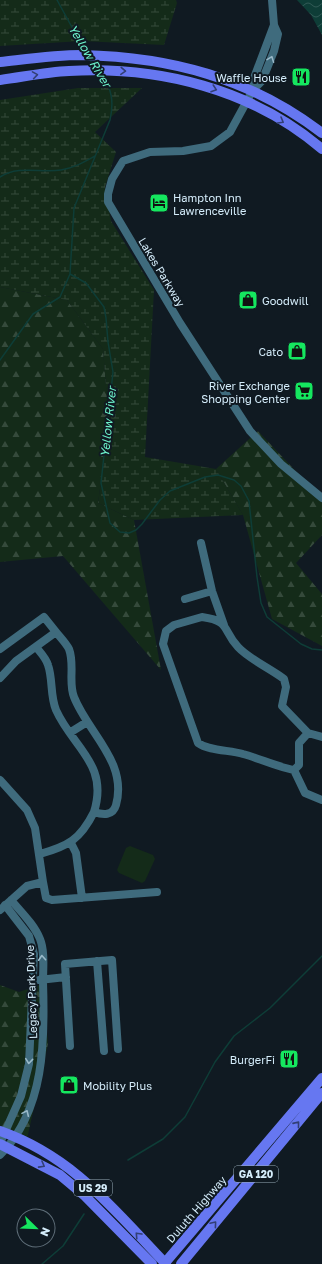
<svg xmlns="http://www.w3.org/2000/svg" width="322" height="1264" font-family="'Golos Text',sans-serif">
  <style>
    .forest { fill: url(#forest-firs) }
    .wetland { fill: url(#wetland-marsh) }
    .park { fill: #142b19 }
    .water { fill: url(#water-waves) }
    .lines { fill: none; stroke-linecap: round; stroke-linejoin: round }
    .stream { stroke: #0e3d37; stroke-width: 1.5 }
    .minor { stroke: #3f6b7d; stroke-width: 8 }
    .major { stroke: #6677f1; stroke-width: 10 }
    .oneway { stroke: #99b9c9 }
    .oneway2 { stroke: #323f75 }
    .labels { text-anchor: middle; dominant-baseline: central; stroke-width: 4; stroke-linejoin: round; paint-order: stroke }
    .shield { fill: #101a22; stroke: #9aaeba; stroke-width: 1 }
    .shield-label { font-size: 10px; font-weight: bold; fill: #d5edfb }
    .poi-label { font-size: 11px; fill: #d5edfb; stroke: #101a22; text-anchor: end }
    .street-label { font-size: 11px; fill: #d5edfb; stroke: #101a22 }
    .water-label { font-size: 12px; font-style: italic; fill: #6cf2cb; stroke: #101a22 }
  </style>
  <defs>
    <pattern id="forest-firs" width="22" height="20" patternUnits="userSpaceOnUse"><rect width="22" height="20" fill="#142b19"/><path d="M5 1l3.5 6h-7zM16 11l3.5 6h-7z" fill="#354a3b"/></pattern>
    <pattern id="wetland-marsh" width="20" height="14" patternUnits="userSpaceOnUse"><rect width="20" height="14" fill="#142b19"/><path d="M1 5h8M5 5V1M11 12h8M15 12V8" fill="none" stroke="#354a3b"/></pattern>
    <pattern id="water-waves" width="16" height="10" patternUnits="userSpaceOnUse"><rect width="16" height="10" fill="#0e3d37"/><path d="M0 5q4-4 8 0t8 0" fill="none" stroke="#305955"/></pattern>
  </defs>
  <rect width="100%" height="100%" fill="#101a22"/>
  <path class="forest" d="M 0,287 L 67,300 L 103,349 L 109,423 L 98,503 L 134,520 L 161,670 L 63,556 L 0,562 Z
    M 258,431 L 322,499 L 322,535 L 296,563 L 322,594 L 322,646 L 272,619 L 243,515 L 216,469 Z
    M 43,984 L 48,1044 L 27,1139 L 0,1133 L 0,985 L 19,992 Z"/>
  <path class="wetland" d="M 0,0 L 176,0 L 177,3 L 164,45 L 82,41 L 0,46 Z
    M 78,88 L 142,88 L 95,132 L 116,152 L 105,187 L 111,221 L 154,290 L 145,457 L 216,469 L 243,515 L 134,520 L 98,503 L 109,423 L 103,349 L 67,300 L 0,287 L 0,100 Z"/>
  <path class="park" d="M 130,846 L 153,855 L 155,859 L 145,881 L 142,883 L 119,873 L 117,870 L 126,848 Z"/>
  <path class="water" d="M 297,0 L 322,0 L 322,35 L 311,15 Z"/>
  <g class="lines">
    <path class="stream" d="M 57,0 L 85,51
      M 90,60 L 95,66
      M 0,177 C 19,165 40,173 61,170 C 74,168 84,162 95,156
      M 70,274 L 86,283 L 104,307 L 106,318 L 108,342 L 113,372 L 101,483 L 110,523 L 120,532 L 129,533 L 136,530 L 142,524 L 160,500 L 170,491 L 205,477 L 218,475 L 234,480 L 241,486 L 249,501 L 257,577 L 261,603 L 267,617 L 301,644 L 312,649 L 322,650
      M 0,360 L 33,314 L 60,297 L 70,274 L 74,208 L 110,120 C 114,102 112,88 101,74
      M 128,1160 L 163,1139 L 185,1117 L 215,1062 L 234,1036 L 270,1008 L 322,956
      M 42,1264 L 63,1246 L 84,1214"/>
    <path class="minor" d="M 272,0 L 274,25 L 278,34 L 274,51 L 262,81 L 253,90 L 230,132 L 211,146 L 183,151 L 150,152 L 123,161 L 112,179 L 108,194 L 108,202 L 180,323 L 250,431 L 281,464 L 322,498
      M 253,90 L 254,78 L 274,25
      M 201,543 L 212,591 L 224,625
      M 185,599 L 212,591
      M 202,617 C 231,621 222,630 238,647 C 249,659 271,669 284,679 L 286,687 L 282,706 L 308,733 L 299,743 L 299,765 L 294,770 C 277,767 261,759 243,754 C 230,750 209,751 198,743 L 163,644 L 166,631 L 174,625 Z
      M 36,647 C 40,652 46,658 48,665 C 53,679 50,696 56,710 C 73,748 109,764 94,812
      M 0,649 L 44,617 L 56,632
      M 0,678 L 16,661 L 56,632 C 60,637 66,643 69,649 C 75,665 68,682 74,697 C 88,733 128,762 116,805 C 113,816 103,815 94,812 C 80,840 68,846 40,854
      M 71,732 L 87,722
      M 308,733 L 322,737
      M 294,770 L 305,793 L 322,800
      M 0,780 L 27,810 L 35,828 L 43,882 L 27,886 L 0,910
      M 71,843 L 76,853 L 82,898
      M 43,882 L 46,898 L 52,900 L 157,892
      M 97,961 L 104,1051
      M 39,980 L 66,977
      M 70,1046 L 65,964 L 112,960 L 118,1049
      M 0,1143 L 21,1096 L 29,1064 L 34,954 L 29,936 L 5,905
      M 0,1155 C 45,1110 45,1041 43,982 C 43,969 45,951 40,939 C 34,924 21,912 11,900"/>
    <path class="major" d="M 0,62 C 27,59 54,55 82,55 C 171,57 250,78 322,133
      M 0,80 C 23,77 46,72 69,71 C 159,66 252,89 322,149
      M 0,1131 C 74,1157 114,1210 166,1264
      M 0,1144 L 60,1175 L 85,1196 L 152,1264
      M 164,1264 L 322,1078
      M 181,1264 L 322,1093"/>
  </g>
  <defs><path id="oneway-chevron" d="M-2-3.5L2.5 0L-2 3.5" fill="none" stroke-width="1.6" stroke-linecap="round" stroke-linejoin="round"/></defs>
  <g class="oneway">
    <use href="#oneway-chevron" transform="translate(271 59) rotate(-69)"/>
    <use href="#oneway-chevron" transform="translate(42 958) rotate(-94)"/>
    <use href="#oneway-chevron" transform="translate(29 1061) rotate(96)"/>
    <use href="#oneway-chevron" transform="translate(26 1113) rotate(-66)"/>
  </g>
  <g class="oneway2">
    <use href="#oneway-chevron" transform="translate(123 71) rotate(3)"/>
    <use href="#oneway-chevron" transform="translate(35 75) rotate(-9)"/>
    <use href="#oneway-chevron" transform="translate(214 89) rotate(19)"/>
    <use href="#oneway-chevron" transform="translate(281 121) rotate(30)"/>
    <use href="#oneway-chevron" transform="translate(297 1124) rotate(-51)"/>
    <use href="#oneway-chevron" transform="translate(42 1165) rotate(29)"/>
    <use href="#oneway-chevron" transform="translate(214 1224) rotate(-50)"/>
    <use href="#oneway-chevron" transform="translate(138 1235) rotate(-133)"/>
  </g>
  <defs>
    <symbol id="restaurant-square" viewBox="-11 -11 22 22"><rect x="-9" y="-9" width="18" height="18" rx="4" fill="#15e75f" stroke="#101a22"/><path d="M-5-6h1v4h1v-4h1v4h1v-4h1v5L-1.5 .5V6h-2V.5L-5-1ZM5-6V6H3V1.5H1.5Q1.5-4 5-6Z" fill="#111"/></symbol>
    <symbol id="hotel-square" viewBox="-11 -11 22 22"><rect x="-9" y="-9" width="18" height="18" rx="4" fill="#15e75f" stroke="#101a22"/><path d="M-6-4.5h1.5V1H6V5H4.5V3h-9V5H-6ZM-4 0a1.8 1.8 0 1 1 3.6 0ZM.5 0V-2.5h3Q6-2.5 6 0Z" fill="#111"/></symbol>
    <symbol id="shop-square" viewBox="-11 -11 22 22"><rect x="-9" y="-9" width="18" height="18" rx="4" fill="#15e75f" stroke="#101a22"/><path d="M-5-2.5h2.3a2.7 3.5 0 0 1 5.4 0H5L5.5 6h-11ZM-1.5-2.5h3a1.5 2.3 0 0 0-3 0Z" fill="#111"/></symbol>
    <symbol id="supermarket-square" viewBox="-11 -11 22 22"><rect x="-9" y="-9" width="18" height="18" rx="4" fill="#15e75f" stroke="#101a22"/><path d="M-6-5.5h2.5l.6 2H6L4.5 2H-2.5L-4.4-4H-6ZM-1.5 3.2a1.3 1.3 0 1 0 .1 0ZM3 3.2a1.3 1.3 0 1 0 .1 0Z" fill="#111"/></symbol>
  </defs>
  <g fill-rule="evenodd">
    <use href="#restaurant-square" x="290" y="66" width="22" height="22"/>
    <use href="#hotel-square" x="148" y="192" width="22" height="22"/>
    <use href="#shop-square" x="237" y="289" width="22" height="22"/>
    <use href="#shop-square" x="286" y="340" width="22" height="22"/>
    <use href="#supermarket-square" x="293" y="380" width="22" height="22"/>
    <use href="#restaurant-square" x="278" y="1048" width="22" height="22"/>
    <use href="#shop-square" x="58" y="1074" width="22" height="22"/>
  </g>
  <g class="labels">
    <g class="shield">
      <rect x="234" y="1166" width="44" height="16" rx="3"/>
      <rect x="74" y="1180" width="38" height="16" rx="3"/>
    </g>
    <g class="shield-label">
      <text x="256" y="1174">GA 120</text>
      <text x="93" y="1188">US 29</text>
    </g>
    <g class="poi-label">
      <text x="287" y="77">Waffle House</text>
      <text x="173" y="197" text-anchor="start">Hampton Inn<tspan x="173" dy="13">Lawrenceville</tspan></text>
      <text x="262" y="300" text-anchor="start">Goodwill</text>
      <text x="283" y="351">Cato</text>
      <text x="290" y="385">River Exchange<tspan x="290" dy="13">Shopping Center</tspan></text>
      <text x="275" y="1059">BurgerFi</text>
      <text x="83" y="1085" text-anchor="start">Mobility Plus</text>
    </g>
    <g class="street-label">
      <text transform="translate(162 272) rotate(59)">Lakes Parkway</text>
      <text transform="translate(31 992) rotate(-92)">Legacy Park Drive</text>
      <text transform="translate(196 1209) rotate(-49)">Duluth Highway</text>
    </g>
    <g class="water-label">
      <text transform="translate(90 56) rotate(59)">Yellow River</text>
      <text transform="translate(108 422) rotate(-84)">Yellow River</text>
    </g>
  </g>
  <g transform="translate(36 1228) rotate(113)"><circle r="19" fill="#101a22" stroke="#5f6e79"/>
  <path d="M0-3L7 15L0 10L-7 15Z" fill="#15e75f"/>
  <text y="-6" font-size="11" font-weight="bold" text-anchor="middle" fill="#d5edfb">N</text>
  </g>
</svg>
